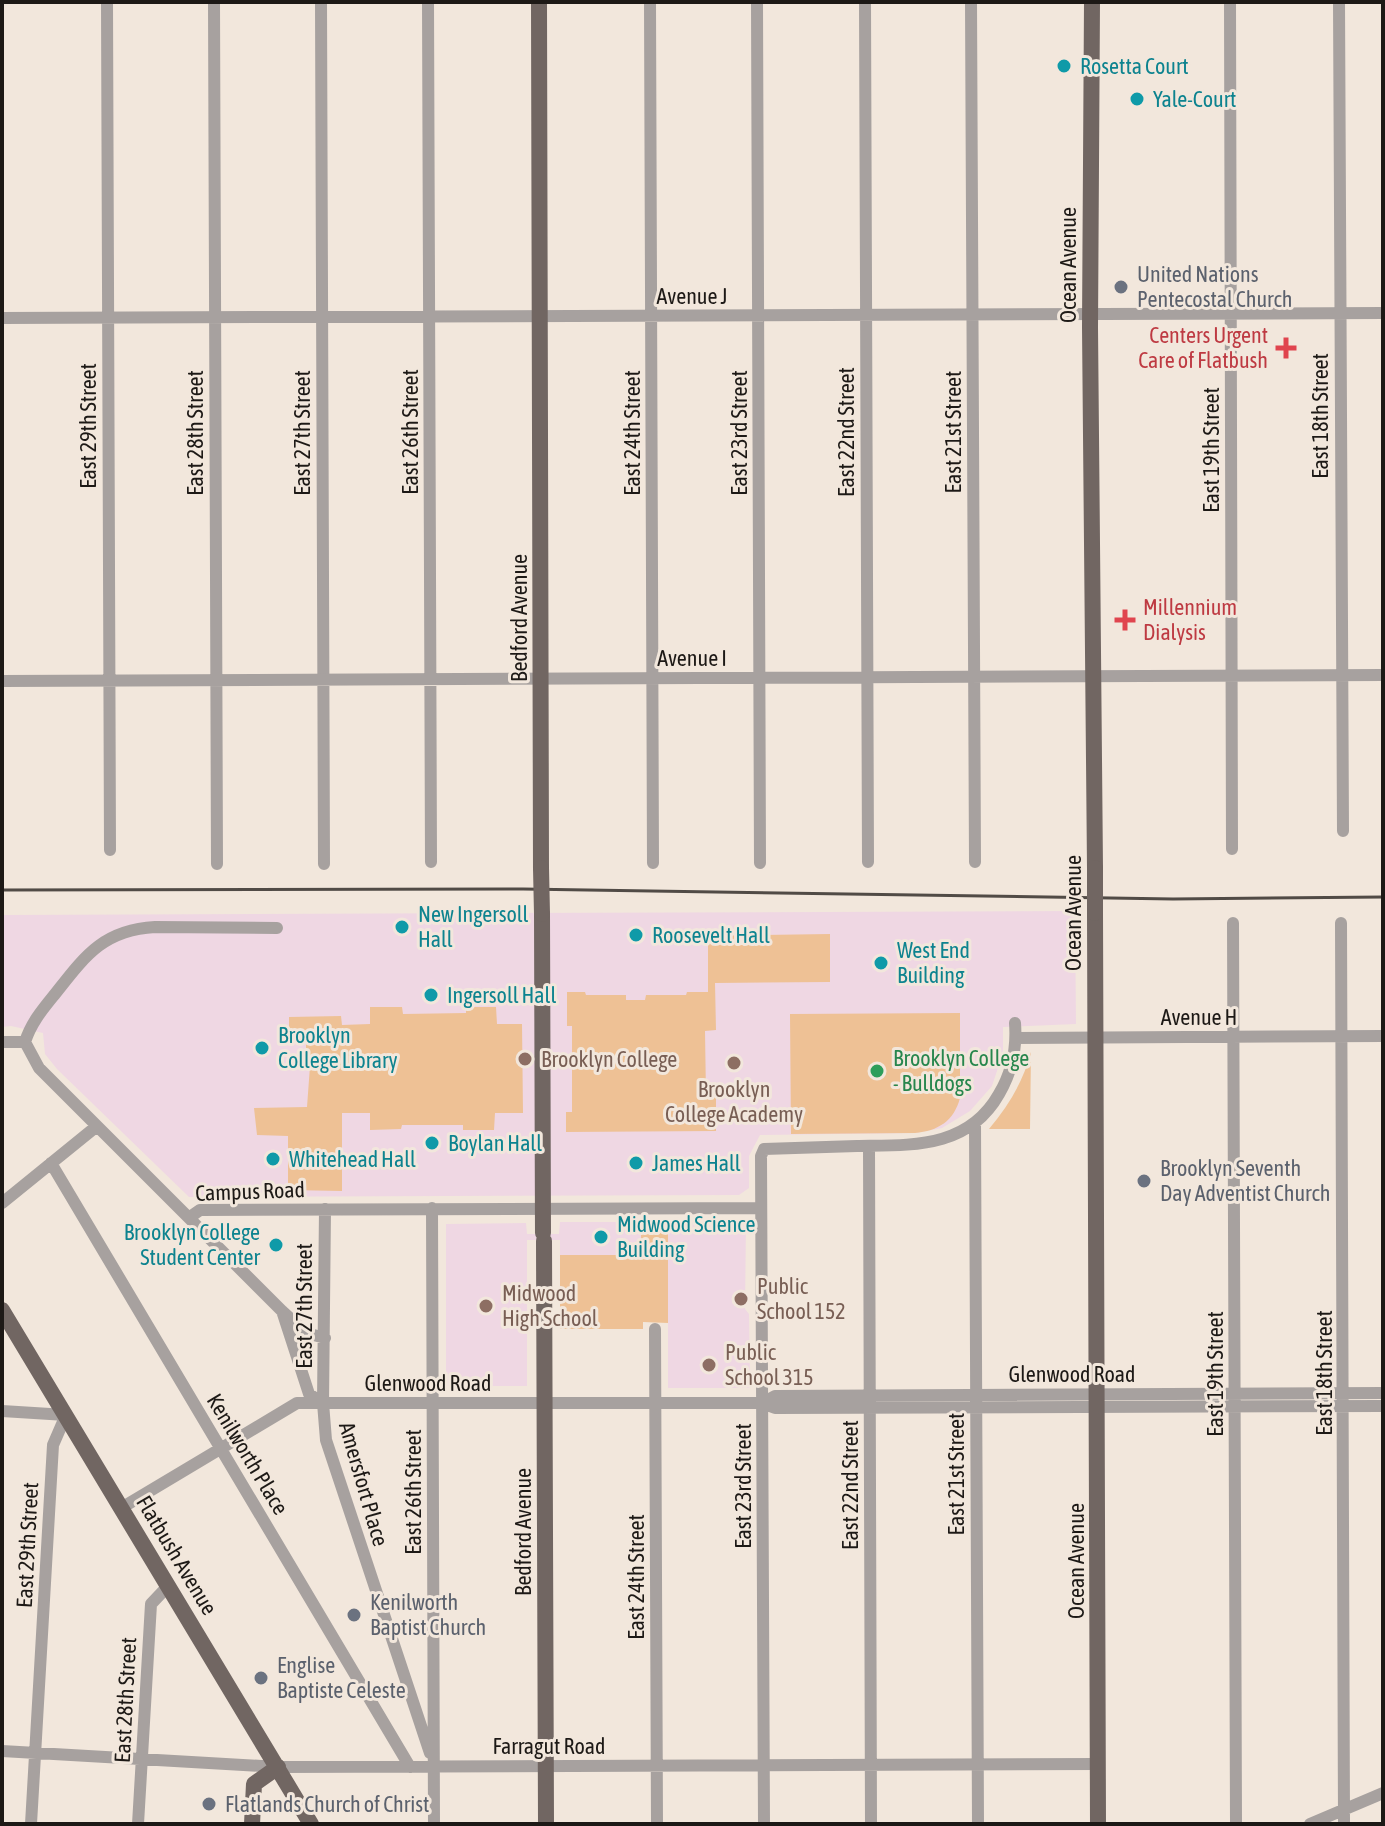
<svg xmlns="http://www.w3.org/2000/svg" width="1385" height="1826" font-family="'Asap Condensed',sans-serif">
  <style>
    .education { fill: #efd7e3 }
    .green { fill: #eec195 }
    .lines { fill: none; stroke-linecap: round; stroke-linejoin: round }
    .minor { stroke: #a7a19f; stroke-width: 12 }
    .major { stroke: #716662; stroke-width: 16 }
    .rail { stroke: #514b46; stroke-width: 3 }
    .major-bridge { stroke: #716662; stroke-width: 16 }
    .culture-dot { fill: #0f9aa8; stroke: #f2e7dc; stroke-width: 3 }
    .worship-dot { fill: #6b7280; stroke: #f2e7dc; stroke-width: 3 }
    .health-dot { fill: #e0444e; stroke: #f2e7dc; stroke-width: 3 }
    .education-dot { fill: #8d6e63; stroke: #f2e7dc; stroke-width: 3 }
    .leisure-dot { fill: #2e9e5b; stroke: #f2e7dc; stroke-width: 3 }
    .labels { text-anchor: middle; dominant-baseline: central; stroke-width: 6; stroke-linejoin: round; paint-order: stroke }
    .culture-label { font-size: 22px; fill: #0d838f; stroke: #f2e7dc; text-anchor: start }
    .street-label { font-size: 22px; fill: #1d1916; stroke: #f2e7dc }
    .worship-label { font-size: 22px; fill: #5b616d; stroke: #f2e7dc; text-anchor: start }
    .health-label { font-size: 22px; fill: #be3a42; stroke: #f2e7dc; text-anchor: end }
    .leisure-label { font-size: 22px; fill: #27864d; stroke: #f2e7dc; text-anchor: start }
    .education-label { font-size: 22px; fill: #785e54; stroke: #f2e7dc; text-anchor: start }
  </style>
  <rect width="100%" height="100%" fill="#f2e7dc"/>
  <path class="education" d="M 1075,911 L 1076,1024 L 1003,1027 L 1003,1053 L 992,1086 L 970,1111 L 942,1128 L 915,1133 L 760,1135 L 749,1156 L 749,1188 L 739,1195 L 189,1197 L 57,1069 L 45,1054 L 43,1033 L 11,1026 L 2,1027 L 2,915 Z
    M 560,1222 L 641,1222 L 641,1239 L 637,1240 L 637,1255 L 560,1255 L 560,1240 L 527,1240 L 527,1386 L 446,1386 L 446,1224 L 526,1223 L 527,1234 L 559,1234 Z
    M 668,1222 L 746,1222 L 745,1309 L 749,1314 L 750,1388 L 668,1388 Z"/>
  <path class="green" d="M 830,934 L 830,982 L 715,983 L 716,1030 L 705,1031 L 706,1096 L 716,1097 L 716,1131 L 566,1132 L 566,1112 L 572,1112 L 572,1026 L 567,1026 L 567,992 L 585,992 L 586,995 L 626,995 L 626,1000 L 645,1000 L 646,995 L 686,995 L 687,992 L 708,992 L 708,936 Z
    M 370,1007 L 402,1007 L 403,1014 L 466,1013 L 466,1007 L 496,1007 L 497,1024 L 522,1024 L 523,1113 L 495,1113 L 494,1130 L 463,1130 L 463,1125 L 402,1125 L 401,1129 L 370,1130 L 370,1113 L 342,1113 L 342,1191 L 288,1190 L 288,1136 L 257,1135 L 254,1108 L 307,1107 L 310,1066 L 306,1065 L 306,1034 L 285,1036 L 289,1030 L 289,1017 L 341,1016 L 342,1025 L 370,1024 Z
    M 960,1013 L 960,1098 C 954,1121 938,1131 915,1133 L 791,1134 L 790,1014 Z
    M 1031,1052 L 1030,1129 L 989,1129 C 1009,1105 1023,1082 1031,1052 Z
    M 641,1222 L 668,1222 L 668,1323 L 643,1322 L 643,1329 L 560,1329 L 560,1255 L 637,1255 L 637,1240 L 641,1239 Z"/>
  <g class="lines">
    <path class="minor" d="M 107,2 L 110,850
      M 214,2 L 217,864
      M 321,2 L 324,864
      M 428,2 L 431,862
      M 650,2 L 653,863
      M 757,2 L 760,863
      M 865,2 L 868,862
      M 971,2 L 975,862
      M 1230,2 L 1232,849
      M 1339,2 L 1343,831
      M 2,318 L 1383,313
      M 2,681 L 1383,675
      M 1233,923 L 1236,1824
      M 1341,923 L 1344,1824
      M 277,928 L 155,927 C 103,930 85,956 55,994 C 42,1010 31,1023 25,1042 L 39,1068 L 282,1311 L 306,1333 L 325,1338
      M 1016,1038 L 1383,1036
      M 2,1042 L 25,1042
      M 975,1123 L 978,1824
      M 869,1146 L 871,1824
      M 51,1163 L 410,1767
      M 2,1203 L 97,1126
      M 432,1208 L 434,1824
      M 325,1209 L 323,1403 L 326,1440 L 430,1753
      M 190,1217 L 200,1210 L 761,1208
      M 283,1314 L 309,1394 L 323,1403
      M 655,1329 L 657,1824
      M 762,1403 L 775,1396 L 1383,1393
      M 2,1411 L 66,1415 L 53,1445 L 31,1824
      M 123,1507 L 297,1403 L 762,1403 L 775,1408 L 1383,1406
      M 2,1751 L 278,1767 L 1098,1764
      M 138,1824 L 151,1604 L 169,1585
      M 764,1824 L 761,1156 L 764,1149 C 795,1148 826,1147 857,1146 C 911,1145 968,1149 999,1094 C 1012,1072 1017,1049 1015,1023
      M 1310,1824 L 1383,1793"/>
    <path class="major" d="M 539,2 L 541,868
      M 1092,2 L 1090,327 L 1095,868
      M 1095,913 L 1098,1824
      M 542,914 L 543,1233
      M 544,1241 L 546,1824
      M 2,1310 L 311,1824
      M 252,1824 L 254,1784 L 278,1767"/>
    <path class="rail" d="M 2,890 L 523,889 L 1173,899 L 1383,897"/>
    <path class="major-bridge" d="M 541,868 L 542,914
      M 1095,868 L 1095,913"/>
  </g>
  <g class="culture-dot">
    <circle cx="1064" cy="66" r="8"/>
    <circle cx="1137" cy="99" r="8"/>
    <circle cx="402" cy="927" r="8"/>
    <circle cx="636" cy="935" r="8"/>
    <circle cx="881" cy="963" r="8"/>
    <circle cx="431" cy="995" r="8"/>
    <circle cx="262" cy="1048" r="8"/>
    <circle cx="432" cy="1143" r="8"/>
    <circle cx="273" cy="1159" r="8"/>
    <circle cx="636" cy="1163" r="8"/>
    <circle cx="601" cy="1237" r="8"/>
    <circle cx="276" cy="1245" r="8"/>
  </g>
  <g class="worship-dot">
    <circle cx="1121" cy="287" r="8"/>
    <circle cx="1144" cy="1181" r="8"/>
    <circle cx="354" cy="1615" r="8"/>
    <circle cx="261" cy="1678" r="8"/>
    <circle cx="209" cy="1804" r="8"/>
  </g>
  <g class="health-dot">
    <path d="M1282 336h8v8h8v8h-8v8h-8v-8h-8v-8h8z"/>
    <path d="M1121 608h8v8h8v8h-8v8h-8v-8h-8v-8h8z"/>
  </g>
  <g class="education-dot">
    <circle cx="525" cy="1059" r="8"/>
    <circle cx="734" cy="1063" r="8"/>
    <circle cx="741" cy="1299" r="8"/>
    <circle cx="486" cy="1306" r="8"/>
    <circle cx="709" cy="1365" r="8"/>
  </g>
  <circle class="leisure-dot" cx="877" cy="1071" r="8"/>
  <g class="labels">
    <g class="culture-label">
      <text x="1080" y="66">Rosetta Court</text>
      <text x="1153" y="99">Yale-Court</text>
      <text x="418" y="914">New Ingersoll<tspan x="418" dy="25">Hall</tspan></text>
      <text x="652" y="935">Roosevelt Hall</text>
      <text x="897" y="950">West End<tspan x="897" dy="25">Building</tspan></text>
      <text x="447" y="995">Ingersoll Hall</text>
      <text x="278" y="1035">Brooklyn<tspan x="278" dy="25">College Library</tspan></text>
      <text x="448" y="1143">Boylan Hall</text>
      <text x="289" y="1159">Whitehead Hall</text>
      <text x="652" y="1163">James Hall</text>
      <text x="617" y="1224">Midwood Science<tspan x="617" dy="25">Building</tspan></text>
      <text x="260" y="1232" text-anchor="end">Brooklyn College<tspan x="260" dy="25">Student Center</tspan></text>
    </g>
    <g class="street-label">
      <text transform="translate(1068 265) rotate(-90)">Ocean Avenue</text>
      <text x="692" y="296">Avenue J</text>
      <text transform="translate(1320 416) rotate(-90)">East 18th Street</text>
      <text transform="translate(88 426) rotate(-90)">East 29th Street</text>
      <text transform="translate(410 432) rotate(-90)">East 26th Street</text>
      <text transform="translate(846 432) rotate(-90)">East 22nd Street</text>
      <text transform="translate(953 432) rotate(-90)">East 21st Street</text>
      <text transform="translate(195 433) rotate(-90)">East 28th Street</text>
      <text transform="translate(302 433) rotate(-90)">East 27th Street</text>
      <text transform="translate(632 433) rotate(-90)">East 24th Street</text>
      <text transform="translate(739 433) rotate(-90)">East 23rd Street</text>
      <text transform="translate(1211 450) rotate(-90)">East 19th Street</text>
      <text transform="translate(519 618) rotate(-90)">Bedford Avenue</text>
      <text x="692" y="658">Avenue I</text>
      <text transform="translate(1073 913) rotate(-90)">Ocean Avenue</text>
      <text x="1199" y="1017">Avenue H</text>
      <text transform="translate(250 1191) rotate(-2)">Campus Road</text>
      <text transform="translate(304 1306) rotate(-90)">East 27th Street</text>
      <text transform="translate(1324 1373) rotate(-90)">East 18th Street</text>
      <text x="1072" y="1374">Glenwood Road</text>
      <text transform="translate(1215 1374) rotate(-90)">East 19th Street</text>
      <text x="428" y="1383">Glenwood Road</text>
      <text transform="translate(248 1454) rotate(59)">Kenilworth Place</text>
      <text transform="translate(956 1474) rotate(-90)">East 21st Street</text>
      <text transform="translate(364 1484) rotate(74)">Amersfort Place</text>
      <text transform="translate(850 1485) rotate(-90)">East 22nd Street</text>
      <text transform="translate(743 1486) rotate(-90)">East 23rd Street</text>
      <text transform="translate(413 1492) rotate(-90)">East 26th Street</text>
      <text transform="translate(523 1532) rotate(-90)">Bedford Avenue</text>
      <text transform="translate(27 1545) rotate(-87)">East 29th Street</text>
      <text transform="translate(177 1555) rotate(59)">Flatbush Avenue</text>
      <text transform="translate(1076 1561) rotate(-90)">Ocean Avenue</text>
      <text transform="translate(636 1577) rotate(-90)">East 24th Street</text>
      <text transform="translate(125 1700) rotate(-87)">East 28th Street</text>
      <text x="549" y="1746">Farragut Road</text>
    </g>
    <g class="worship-label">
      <text x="1137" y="274">United Nations<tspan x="1137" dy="25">Pentecostal Church</tspan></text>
      <text x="1160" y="1168">Brooklyn Seventh<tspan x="1160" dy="25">Day Adventist Church</tspan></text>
      <text x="370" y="1602">Kenilworth<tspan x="370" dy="25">Baptist Church</tspan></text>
      <text x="277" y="1665">Englise<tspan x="277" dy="25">Baptiste Celeste</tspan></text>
      <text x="225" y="1804">Flatlands Church of Christ</text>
    </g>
    <g class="health-label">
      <text x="1268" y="335">Centers Urgent<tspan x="1268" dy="25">Care of Flatbush</tspan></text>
      <text x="1143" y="607" text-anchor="start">Millennium<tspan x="1143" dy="25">Dialysis</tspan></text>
    </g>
    <g class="leisure-label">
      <text x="893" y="1058">Brooklyn College<tspan x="893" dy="25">- Bulldogs</tspan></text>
    </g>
    <g class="education-label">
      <text x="541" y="1059">Brooklyn College</text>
      <text x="734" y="1089" text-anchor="middle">Brooklyn<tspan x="734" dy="25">College Academy</tspan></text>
      <text x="757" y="1286">Public<tspan x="757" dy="25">School 152</tspan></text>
      <text x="502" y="1293">Midwood<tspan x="502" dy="25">High School</tspan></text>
      <text x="725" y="1352">Public<tspan x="725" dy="25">School 315</tspan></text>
    </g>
  </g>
  <rect width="1385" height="1826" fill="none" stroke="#1d1916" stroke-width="8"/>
</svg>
